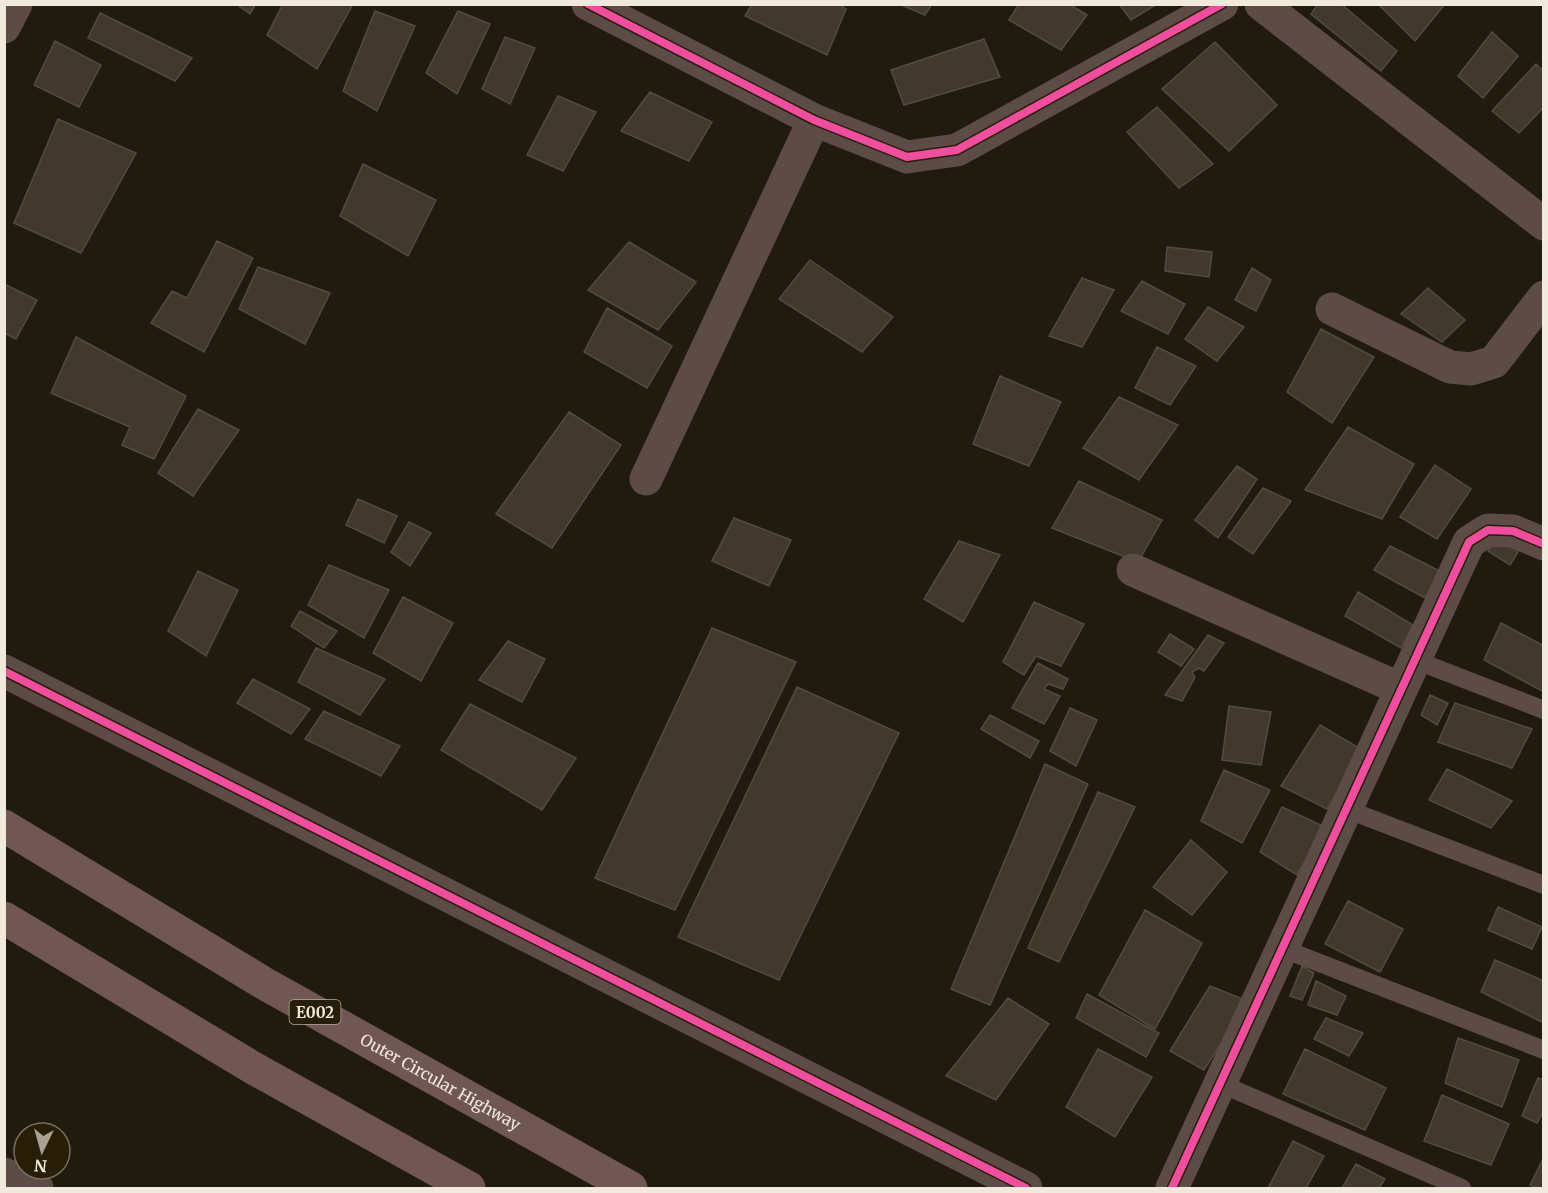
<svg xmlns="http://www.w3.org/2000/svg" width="1548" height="1193" font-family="Merriweather,serif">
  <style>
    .building { fill: #42392c; stroke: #514b42; stroke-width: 1.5 }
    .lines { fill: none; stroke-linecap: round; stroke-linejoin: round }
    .lane { stroke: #5d4b48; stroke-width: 18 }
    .street { stroke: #5d4b48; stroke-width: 33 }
    .highway { stroke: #705753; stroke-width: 33 }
    .cycleway-casing { stroke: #281e08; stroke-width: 11 }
    .cycleway { stroke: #ef4d9e; stroke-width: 8 }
    .labels { text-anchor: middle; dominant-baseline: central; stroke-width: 4.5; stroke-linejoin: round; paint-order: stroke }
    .shield { fill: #281e08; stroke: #b4ac9c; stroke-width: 1.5 }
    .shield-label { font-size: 15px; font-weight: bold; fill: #f0e9dc }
    .street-label { font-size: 16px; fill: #f0e9dc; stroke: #281e08 }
  </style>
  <rect width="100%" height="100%" fill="#211b0f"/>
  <path class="building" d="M 236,4 L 256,4 L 250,14 Z
    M 283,4 L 353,4 L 317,69 L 267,35 Z
    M 752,4 L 839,4 L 846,9 L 827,55 L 745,16 Z
    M 899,4 L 932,4 L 925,15 Z
    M 1019,4 L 1069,4 L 1087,15 L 1061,50 L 1009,20 Z
    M 1119,4 L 1157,4 L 1131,20 Z
    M 1318,4 L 1341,4 L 1397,51 L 1381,71 L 1311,14 Z
    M 1378,4 L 1445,4 L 1415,41 Z
    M 375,11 L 415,26 L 377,111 L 343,91 Z
    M 458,11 L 490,24 L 457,94 L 426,73 Z
    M 100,13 L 192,58 L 175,81 L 88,38 Z
    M 1492,32 L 1518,56 L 1483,98 L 1458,76 Z
    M 505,37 L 535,48 L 510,104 L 482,89 Z
    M 984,39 L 1000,77 L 904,105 L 891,70 Z
    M 55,41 L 101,65 L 79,107 L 34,85 Z
    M 1215,42 L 1277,105 L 1229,151 L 1162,89 Z
    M 1536,64 L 1544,71 L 1544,107 L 1519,133 L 1492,111 Z
    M 650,92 L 712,122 L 689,161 L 621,131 Z
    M 558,96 L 596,112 L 563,171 L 527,155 Z
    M 1157,107 L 1213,164 L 1179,188 L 1127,132 Z
    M 58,119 L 136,153 L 81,253 L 14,223 Z
    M 363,164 L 436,200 L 408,256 L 340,216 Z
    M 217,241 L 253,258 L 204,352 L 151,323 L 172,291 L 187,298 Z
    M 629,242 L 696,282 L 658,330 L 588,290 Z
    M 1167,247 L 1212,252 L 1209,277 L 1165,271 Z
    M 810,260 L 893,317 L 862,352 L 779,299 Z
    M 258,267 L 330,293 L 305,344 L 239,309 Z
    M 1252,268 L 1271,280 L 1256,311 L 1235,300 Z
    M 1082,278 L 1114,290 L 1082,347 L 1049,336 Z
    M 1142,281 L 1185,304 L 1168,334 L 1121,311 Z
    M 4,284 L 37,300 L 16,339 L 4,333 Z
    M 1428,288 L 1465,320 L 1442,342 L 1401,314 Z
    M 1208,307 L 1244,327 L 1217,361 L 1185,339 Z
    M 607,308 L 672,346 L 647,388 L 584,352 Z
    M 1321,329 L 1374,357 L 1332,423 L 1287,392 Z
    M 76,337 L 186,396 L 154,459 L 122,445 L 130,427 L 51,393 Z
    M 1157,347 L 1196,366 L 1170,405 L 1135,388 Z
    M 1000,376 L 1061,402 L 1029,466 L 973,444 Z
    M 1119,397 L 1178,425 L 1139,480 L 1083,448 Z
    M 198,409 L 239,430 L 193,496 L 158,473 Z
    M 569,412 L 621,445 L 552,548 L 496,514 Z
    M 1348,427 L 1414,464 L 1382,519 L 1305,490 Z
    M 1435,465 L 1471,489 L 1437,539 L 1400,517 Z
    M 1237,466 L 1257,479 L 1218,538 L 1195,520 Z
    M 1079,481 L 1162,520 L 1138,562 L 1052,528 Z
    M 1263,488 L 1291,501 L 1253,554 L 1228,537 Z
    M 358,499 L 397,516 L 384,543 L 346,525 Z
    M 734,518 L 791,540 L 769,586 L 712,561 Z
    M 409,522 L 431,533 L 410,566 L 391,552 Z
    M 1499,534 L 1521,547 L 1510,565 L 1488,551 Z
    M 959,541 L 1000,555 L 963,622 L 924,599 Z
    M 1390,546 L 1440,571 L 1425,598 L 1374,570 Z
    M 329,565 L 389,590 L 364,638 L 308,605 Z
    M 198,571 L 238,590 L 206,656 L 168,631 Z
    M 1358,592 L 1413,625 L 1401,648 L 1345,616 Z
    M 403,597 L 453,623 L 421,681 L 373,653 Z
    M 1034,602 L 1084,624 L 1061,666 L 1036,656 L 1024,675 L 1003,662 Z
    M 300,611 L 337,631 L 324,648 L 291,626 Z
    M 1501,623 L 1544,646 L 1544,692 L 1484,660 Z
    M 712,628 L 796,662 L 675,910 L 595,878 Z
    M 1170,634 L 1194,649 L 1181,666 L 1158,652 Z
    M 1208,635 L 1224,643 L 1204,671 L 1199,668 L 1192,672 L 1195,677 L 1182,701 L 1165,695 Z
    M 508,641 L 545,659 L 522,702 L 479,680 Z
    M 316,648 L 385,679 L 360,715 L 298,682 Z
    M 1038,663 L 1068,679 L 1063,689 L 1048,684 L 1044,689 L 1060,696 L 1044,724 L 1012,708 Z
    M 253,679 L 310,709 L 291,734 L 237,703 Z
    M 797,687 L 899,733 L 779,980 L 678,937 Z
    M 1430,695 L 1448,703 L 1437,725 L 1421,715 Z
    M 1455,703 L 1532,729 L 1512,768 L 1438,742 Z
    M 470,704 L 576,758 L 542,810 L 441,750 Z
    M 1229,706 L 1271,712 L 1261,765 L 1222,760 Z
    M 1070,708 L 1097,720 L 1076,766 L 1050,751 Z
    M 324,711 L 400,746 L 381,776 L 305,739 Z
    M 990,715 L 1039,741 L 1030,758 L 981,729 Z
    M 1320,725 L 1364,751 L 1327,809 L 1281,786 Z
    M 1045,764 L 1088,784 L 990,1005 L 951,989 Z
    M 1447,769 L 1512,801 L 1491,828 L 1429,800 Z
    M 1224,770 L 1270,790 L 1242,843 L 1201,821 Z
    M 1098,792 L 1135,807 L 1059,962 L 1028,948 Z
    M 1282,807 L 1325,827 L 1297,875 L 1260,852 Z
    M 1191,840 L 1227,872 L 1192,915 L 1153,887 Z
    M 1348,901 L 1403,929 L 1380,972 L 1325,944 Z
    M 1498,907 L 1542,927 L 1532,949 L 1488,930 Z
    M 1145,910 L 1202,943 L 1155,1029 L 1099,995 Z
    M 1495,960 L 1544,981 L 1544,1023 L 1481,992 Z
    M 1302,966 L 1314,973 L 1302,1000 L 1290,996 Z
    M 1316,981 L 1346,996 L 1337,1015 L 1308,1005 Z
    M 1210,986 L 1248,1001 L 1204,1070 L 1170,1051 Z
    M 1087,994 L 1159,1033 L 1146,1057 L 1076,1018 Z
    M 1008,998 L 1049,1024 L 996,1100 L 946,1076 Z
    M 1326,1018 L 1363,1033 L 1349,1056 L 1314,1039 Z
    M 1458,1038 L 1519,1060 L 1502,1107 L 1445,1083 Z
    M 1098,1049 L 1152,1077 L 1115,1137 L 1066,1107 Z
    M 1305,1049 L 1386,1088 L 1365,1130 L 1283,1094 Z
    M 1538,1078 L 1544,1080 L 1544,1110 L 1537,1123 L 1522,1116 Z
    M 1442,1095 L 1509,1124 L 1491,1165 L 1424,1141 Z
    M 1293,1141 L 1324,1156 L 1306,1188 L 1268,1188 Z
    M 1544,1157 L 1544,1188 L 1538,1188 L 1530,1185 Z
    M 1356,1164 L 1385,1179 L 1379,1188 L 1342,1188 Z"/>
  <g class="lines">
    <path class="lane" d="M 1415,660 L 1544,710
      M 1346,809 L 1544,885
      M 1281,948 L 1544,1050
      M 1219,1083 L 1462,1188"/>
    <path class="street" d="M 588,4 L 814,120 L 907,157 L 957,150 L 1222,4
      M 1261,4 L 1544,224
      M 4,27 L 16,4
      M 1332,309 L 1450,367 L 1471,369 L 1494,362 L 1544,297
      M 646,479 L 814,120
      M 1133,570 L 1401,689
      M 4,671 L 1026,1188
      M 4,1174 L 37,1188
      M 1172,1188 L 1469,542 L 1488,530 L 1513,531 L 1544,544"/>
    <g class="highway">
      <path id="s1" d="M 4,826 L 267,985 L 631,1188"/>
      <path d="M 4,918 L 255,1069 L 469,1188"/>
    </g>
    <defs>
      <path id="cycleway" d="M 588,4 L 814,120 L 907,157 L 957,150 L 1222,4
        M 4,671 L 1026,1188
        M 1172,1188 L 1469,542 L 1488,530 L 1513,531 L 1544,544"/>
    </defs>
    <use href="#cycleway" class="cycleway-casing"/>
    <use href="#cycleway" class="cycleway"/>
  </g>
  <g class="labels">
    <rect class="shield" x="289.5" y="1000" width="51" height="24" rx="4.5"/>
    <g class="shield-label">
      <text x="315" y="1012">E002</text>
    </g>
    <g class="street-label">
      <text stroke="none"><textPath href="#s1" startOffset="506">Outer Circular Highway</textPath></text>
    </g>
  </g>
  <rect width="1548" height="1193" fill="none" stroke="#f0e9dc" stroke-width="12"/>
  <g transform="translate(42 1151) rotate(185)"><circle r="28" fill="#281e08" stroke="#786f5d" stroke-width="1.5"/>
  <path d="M0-4.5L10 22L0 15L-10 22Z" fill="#a8a194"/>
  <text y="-9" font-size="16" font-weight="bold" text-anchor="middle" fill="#f0e9dc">N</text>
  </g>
</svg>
